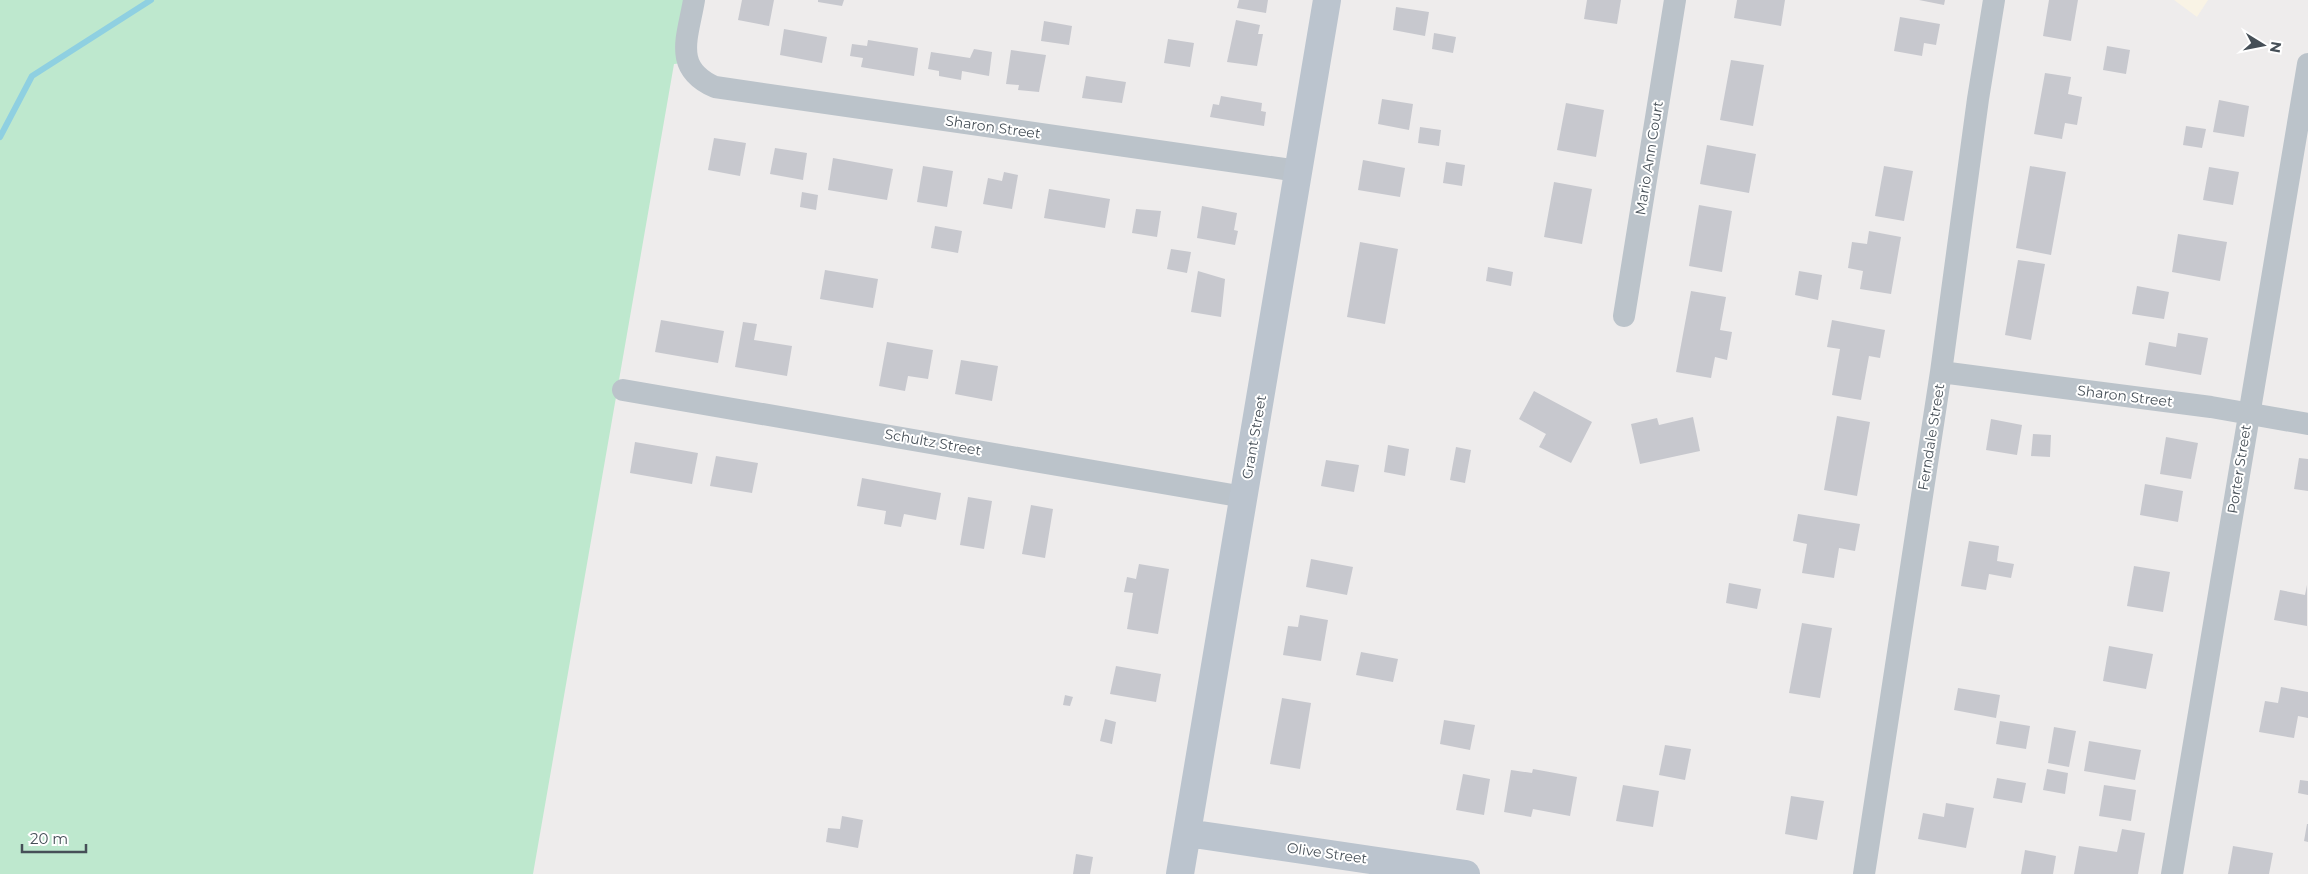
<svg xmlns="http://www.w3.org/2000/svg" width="2308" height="874" font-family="Montserrat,sans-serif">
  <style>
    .commercial { fill: #f9f3e5 }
    .green { fill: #bee8ce }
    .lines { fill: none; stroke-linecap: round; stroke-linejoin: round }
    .stream { stroke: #8fd0e1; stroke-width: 6 }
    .building { fill: #c7c8ce }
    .street { stroke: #bbc3ca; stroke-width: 22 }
    .secondary { stroke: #bbc4ce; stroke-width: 28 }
    .labels { text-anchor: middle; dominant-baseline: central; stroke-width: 4; stroke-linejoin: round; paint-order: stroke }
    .street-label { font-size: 14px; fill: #464f57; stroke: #fff }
  </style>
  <rect width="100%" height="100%" fill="#eeecec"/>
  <path class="commercial" d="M 2174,0 L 2208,0 L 2197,17 Z"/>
  <path class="green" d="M 0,0 L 690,0 L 683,63 L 674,64 L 533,874 L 0,874 Z"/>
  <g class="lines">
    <path class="stream" d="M 0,137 L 32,76 L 151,0"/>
  </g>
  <path class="building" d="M 742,0 L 774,0 L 769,26 L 738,20 Z
    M 818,0 L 844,0 L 842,6 L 818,2 Z
    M 1239,0 L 1268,0 L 1266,13 L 1237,8 Z
    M 1587,0 L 1621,0 L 1617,24 L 1584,19 Z
    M 1737,0 L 1785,0 L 1781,26 L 1734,18 Z
    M 1919,0 L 1945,0 L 1944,5 Z
    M 2049,0 L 2078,0 L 2071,41 L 2043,36 Z
    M 1396,7 L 1429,12 L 1425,36 L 1393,30 Z
    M 1900,17 L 1940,24 L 1936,45 L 1924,43 L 1922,56 L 1894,51 Z
    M 1236,20 L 1260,25 L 1258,34 L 1263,34 L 1257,66 L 1227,62 Z
    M 1044,21 L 1072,26 L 1069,45 L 1041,41 Z
    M 784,29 L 827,37 L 822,63 L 780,55 Z
    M 1434,33 L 1456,37 L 1453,53 L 1432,49 Z
    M 1168,39 L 1194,43 L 1190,67 L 1164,63 Z
    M 868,40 L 918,48 L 914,76 L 861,67 L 863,58 L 850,56 L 852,44 L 867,46 Z
    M 2107,46 L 2130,50 L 2126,74 L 2103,70 Z
    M 974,49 L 992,52 L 989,76 L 962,71 L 961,80 L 939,76 L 939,71 L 928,69 L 931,52 L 970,58 Z
    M 1011,50 L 1046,55 L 1039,92 L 1018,90 L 1019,85 L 1006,84 Z
    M 1731,60 L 1764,65 L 1753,126 L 1720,120 Z
    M 2045,73 L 2071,77 L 2068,94 L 2082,97 L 2077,125 L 2065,123 L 2062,139 L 2034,134 Z
    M 1086,76 L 1126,82 L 1122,103 L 1082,98 Z
    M 1221,96 L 1262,103 L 1261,111 L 1266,112 L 1264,126 L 1210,117 L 1213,104 L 1219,105 Z
    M 1382,99 L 1413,104 L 1409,130 L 1378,124 Z
    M 2219,100 L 2249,106 L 2244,137 L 2213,132 Z
    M 1566,103 L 1604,110 L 1596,157 L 1557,150 Z
    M 2186,126 L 2206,129 L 2202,148 L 2183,145 Z
    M 1420,127 L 1441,130 L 1439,146 L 1418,143 Z
    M 714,138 L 746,143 L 740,176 L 708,170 Z
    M 1707,145 L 1756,154 L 1749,193 L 1700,184 Z
    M 775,148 L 807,153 L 803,180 L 770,174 Z
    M 833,158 L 893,169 L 887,200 L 828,190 Z
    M 1363,160 L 1405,168 L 1400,197 L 1358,190 Z
    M 1446,162 L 1465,165 L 1462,186 L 1443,183 Z
    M 923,166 L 953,171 L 947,207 L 917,202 Z
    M 1884,166 L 1913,171 L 1904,221 L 1875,216 Z
    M 2030,166 L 2066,172 L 2051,255 L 2016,248 Z
    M 2209,167 L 2239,172 L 2233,205 L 2203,200 Z
    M 1004,172 L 1018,175 L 1012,209 L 983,204 L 988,178 L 1002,181 Z
    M 1554,182 L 1592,189 L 1582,244 L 1544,237 Z
    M 1049,189 L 1110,199 L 1105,228 L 1044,218 Z
    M 802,192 L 818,195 L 816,210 L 800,207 Z
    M 1699,205 L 1732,211 L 1722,272 L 1689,266 Z
    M 1202,206 L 1237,213 L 1234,230 L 1238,231 L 1235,245 L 1197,238 Z
    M 1136,209 L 1161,211 L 1157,237 L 1132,233 Z
    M 935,226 L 962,231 L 958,253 L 931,248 Z
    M 1869,231 L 1901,237 L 1891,294 L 1860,289 L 1863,271 L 1848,268 L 1852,242 L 1867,244 Z
    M 2178,234 L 2227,242 L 2220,281 L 2172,272 Z
    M 1360,242 L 1398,249 L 1385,324 L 1347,317 Z
    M 1171,249 L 1191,252 L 1187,273 L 1167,269 Z
    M 2018,260 L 2045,264 L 2031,340 L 2005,335 Z
    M 1488,267 L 1513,272 L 1511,286 L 1486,281 Z
    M 825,270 L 878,279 L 873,308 L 820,299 Z
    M 1198,271 L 1225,279 L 1221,317 L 1191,312 Z
    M 1799,271 L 1822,275 L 1818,300 L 1795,295 Z
    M 2137,286 L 2169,292 L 2164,319 L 2132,314 Z
    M 1691,291 L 1726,297 L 1720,330 L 1732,332 L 1727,360 L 1715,357 L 1711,378 L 1676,372 Z
    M 661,320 L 724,331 L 718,363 L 655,352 Z
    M 1832,320 L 1885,330 L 1880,358 L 1869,356 L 1861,400 L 1832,395 L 1840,349 L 1827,347 Z
    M 743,322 L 757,324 L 754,340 L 792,346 L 787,376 L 735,367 Z
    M 2178,333 L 2208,338 L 2201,375 L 2145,365 L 2149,342 L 2176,347 Z
    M 887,342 L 933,350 L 928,379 L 908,376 L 905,391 L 879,386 Z
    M 961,360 L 998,366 L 992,401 L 955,394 Z
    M 1534,391 L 1592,422 L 1571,463 L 1539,447 L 1546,434 L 1519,419 Z
    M 1837,416 L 1870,422 L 1857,496 L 1824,490 Z
    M 1693,417 L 1700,451 L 1640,464 L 1631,424 L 1657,418 L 1659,425 Z
    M 1991,419 L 2022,425 L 2017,455 L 1986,450 Z
    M 2033,434 L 2051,435 L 2050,457 L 2031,456 Z
    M 2166,437 L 2198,443 L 2191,479 L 2160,474 Z
    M 635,442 L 698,453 L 692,484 L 630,473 Z
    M 1388,445 L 1409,449 L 1405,476 L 1384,472 Z
    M 1456,447 L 1471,450 L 1465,483 L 1450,480 Z
    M 716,456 L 758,463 L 752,493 L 710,486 Z
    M 2299,458 L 2308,459 L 2308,491 L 2294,489 Z
    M 1326,460 L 1359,465 L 1354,492 L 1321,486 Z
    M 862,478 L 941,493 L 936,520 L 904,514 L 901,527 L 884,524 L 886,511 L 857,506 Z
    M 2145,484 L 2183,491 L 2178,522 L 2140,515 Z
    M 968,497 L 992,501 L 984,549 L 960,545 Z
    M 1031,505 L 1053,509 L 1045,558 L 1022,554 Z
    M 1798,514 L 1860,524 L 1855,551 L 1839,548 L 1834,578 L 1802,573 L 1807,544 L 1793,541 Z
    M 1969,541 L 1999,546 L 1997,561 L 2014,564 L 2011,578 L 1989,574 L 1986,590 L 1961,586 Z
    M 1311,559 L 1353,567 L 1347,595 L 1306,587 Z
    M 1139,564 L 1169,569 L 1158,634 L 1127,629 L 1133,593 L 1124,592 L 1127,577 L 1136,579 Z
    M 2134,566 L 2170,572 L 2163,612 L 2127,606 Z
    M 1729,583 L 1761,589 L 1757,609 L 1726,603 Z
    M 2307,585 L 2307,626 L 2274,620 L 2280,590 L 2305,595 Z
    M 1300,615 L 1328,620 L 1321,661 L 1283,655 L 1288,626 L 1298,627 Z
    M 1802,623 L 1832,628 L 1820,698 L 1789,693 Z
    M 2109,646 L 2153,654 L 2146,689 L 2103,681 Z
    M 1361,652 L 1398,659 L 1393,682 L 1356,675 Z
    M 1116,666 L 1161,674 L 1156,702 L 1110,694 Z
    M 2281,687 L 2308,692 L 2308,718 L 2298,716 L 2294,738 L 2259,732 L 2265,701 L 2278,703 Z
    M 1958,688 L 2000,695 L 1996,718 L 1954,710 Z
    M 1065,695 L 1073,697 L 1070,706 L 1063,705 Z
    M 1282,698 L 1311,703 L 1300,769 L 1270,764 Z
    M 1105,719 L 1116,722 L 1112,744 L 1100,741 Z
    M 1444,720 L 1475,725 L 1470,750 L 1440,744 Z
    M 2000,721 L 2030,726 L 2026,749 L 1996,744 Z
    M 2054,727 L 2076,731 L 2069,767 L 2048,763 Z
    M 2089,741 L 2141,750 L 2135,780 L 2084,771 Z
    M 1665,745 L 1691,749 L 1685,780 L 1659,775 Z
    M 1533,769 L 1577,777 L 1570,816 L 1533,809 L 1531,817 L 1504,812 L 1511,770 L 1532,773 Z
    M 2047,769 L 2068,773 L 2065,794 L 2043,790 Z
    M 1463,774 L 1490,779 L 1484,815 L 1456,810 Z
    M 1997,778 L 2026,783 L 2022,803 L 1993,798 Z
    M 2300,780 L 2308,781 L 2308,795 L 2298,793 Z
    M 1623,785 L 1659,791 L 1653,827 L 1616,821 Z
    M 2104,785 L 2136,790 L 2131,821 L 2099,816 Z
    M 1791,796 L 1824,801 L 1817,840 L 1785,834 Z
    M 1946,803 L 1974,808 L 1966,848 L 1918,839 L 1923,813 L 1944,817 Z
    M 842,816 L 863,820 L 858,848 L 826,842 L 828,828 L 840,829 Z
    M 2307,824 L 2308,824 L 2308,842 L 2304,841 Z
    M 2122,829 L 2145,833 L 2138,874 L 2074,874 L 2079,846 L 2117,852 Z
    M 2233,846 L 2273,853 L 2269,874 L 2228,874 Z
    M 2025,850 L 2056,856 L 2053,874 L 2021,874 Z
    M 1076,854 L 1093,857 L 1090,874 L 1073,874 Z"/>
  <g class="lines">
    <path class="street" d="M 694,0 C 688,37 672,68 715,87 L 1298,171
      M 1624,316 L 1675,0
      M 1941,372 L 2211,407 L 2308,424
      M 623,390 L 1244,497
      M 1864,874 L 1941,372 L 1978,99 L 1994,0
      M 2172,874 L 2308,64"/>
    <path class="secondary" d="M 1187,833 L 1466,874
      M 1180,874 L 1327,0"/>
  </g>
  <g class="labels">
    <g class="street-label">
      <text transform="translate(993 127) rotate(8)">Sharon Street</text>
      <text transform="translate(1649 158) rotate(-81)">Mario Ann Court</text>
      <text transform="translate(2125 396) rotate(7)">Sharon Street</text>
      <text transform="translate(1254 437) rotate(-80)">Grant Street</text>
      <text transform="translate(1931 437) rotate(-81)">Ferndale Street</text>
      <text transform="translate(933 442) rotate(10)">Schultz Street</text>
      <text transform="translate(2239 469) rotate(-81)">Porter Street</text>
      <text transform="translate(1327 853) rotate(8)">Olive Street</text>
    </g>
  </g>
  <g transform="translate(2263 45) rotate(100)" stroke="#ffffff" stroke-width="4" paint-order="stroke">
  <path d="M0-4L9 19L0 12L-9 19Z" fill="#464f57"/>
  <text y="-8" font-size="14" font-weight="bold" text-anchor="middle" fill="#464f57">N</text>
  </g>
  <path d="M22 844v8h64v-8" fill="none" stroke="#464f57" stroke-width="2.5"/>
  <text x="30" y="844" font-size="15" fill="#464f57" stroke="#ffffff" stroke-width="4" paint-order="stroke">20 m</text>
</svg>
